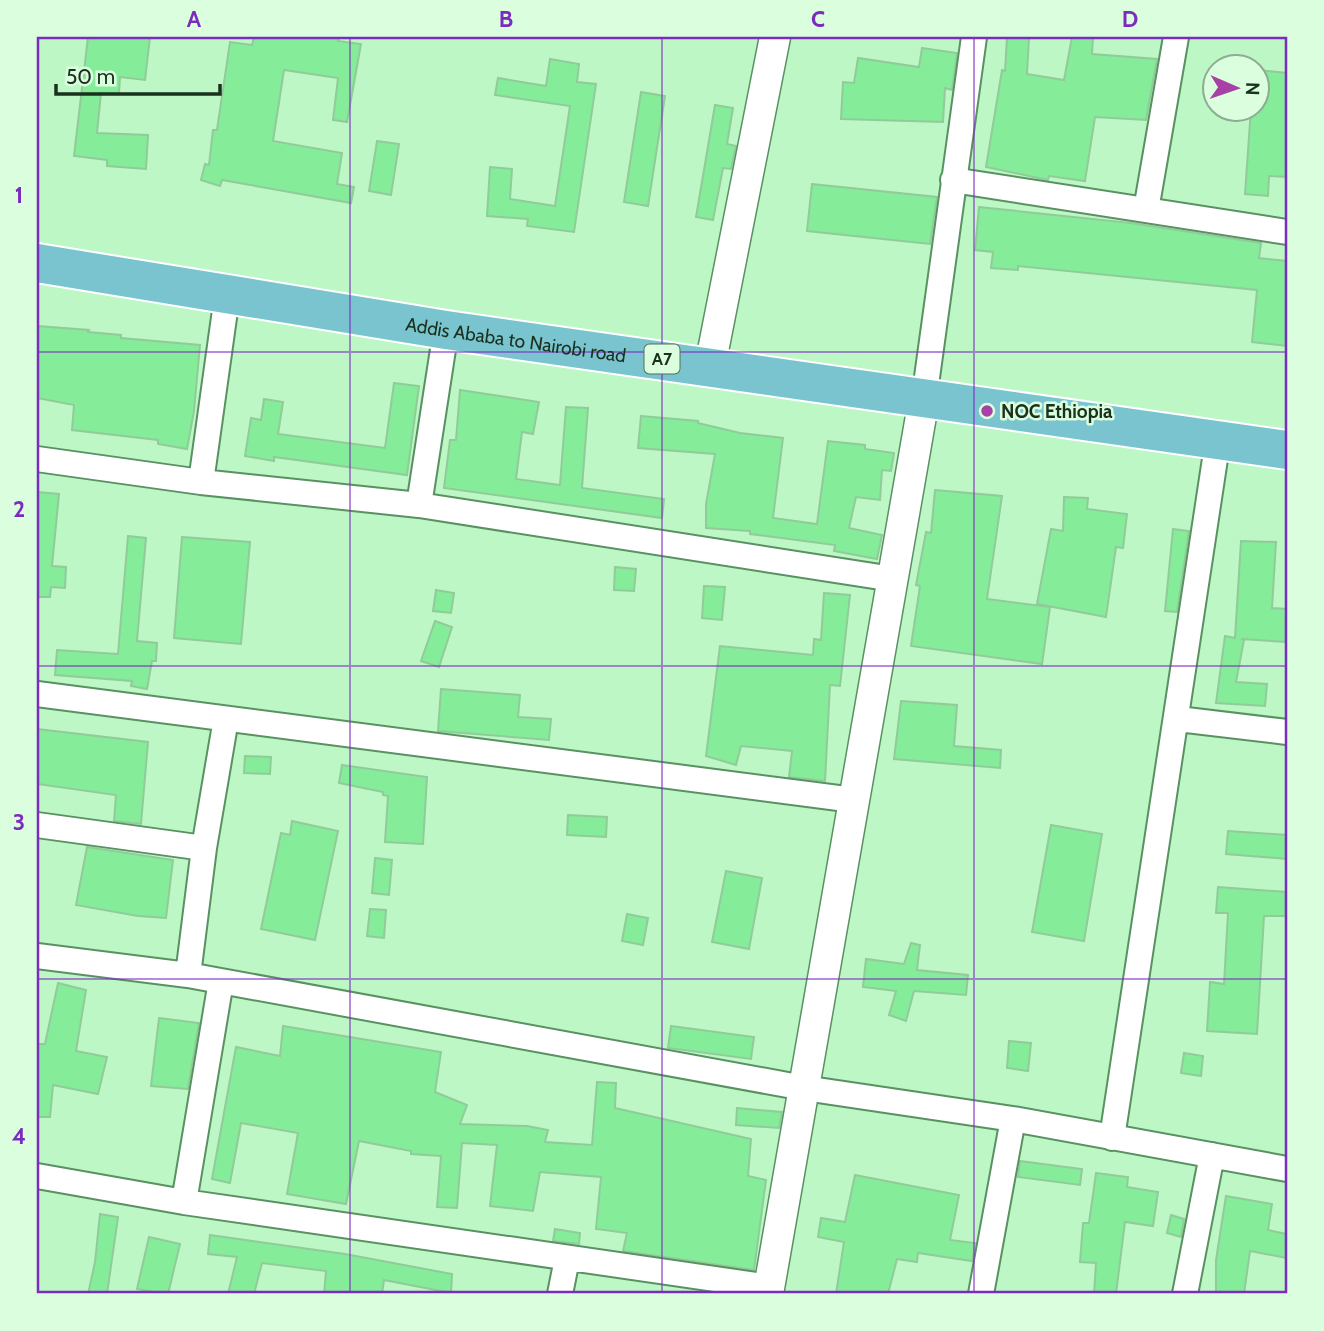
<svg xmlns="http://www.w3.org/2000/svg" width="1324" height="1331" font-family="Cabin,sans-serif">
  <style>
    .building { fill: #85ec99; stroke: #91cb9a; stroke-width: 2 }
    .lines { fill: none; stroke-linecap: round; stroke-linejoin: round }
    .minor-casing { stroke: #599163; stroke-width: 28 }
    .tertiary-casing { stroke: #599163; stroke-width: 33 }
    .trunk-casing { stroke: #fff; stroke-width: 42 }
    .minor { stroke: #fff; stroke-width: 24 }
    .tertiary { stroke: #fff; stroke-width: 30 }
    .trunk { stroke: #7ac4d0; stroke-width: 38 }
    .grid { fill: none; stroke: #7b2cbf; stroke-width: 2; stroke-opacity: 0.55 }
    .poi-dot { fill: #a841a5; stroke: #dbfedf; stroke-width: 2.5 }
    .labels { text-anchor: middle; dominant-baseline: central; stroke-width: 5; stroke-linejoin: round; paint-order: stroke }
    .shield { fill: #dbfedf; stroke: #546e58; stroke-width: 2 }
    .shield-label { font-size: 18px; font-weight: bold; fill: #1a311e }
    .street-label { font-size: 19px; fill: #1a311e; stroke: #dbfedf }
    .poi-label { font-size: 19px; font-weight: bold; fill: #1a311e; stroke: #dbfedf; text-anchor: start }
    .neatline { fill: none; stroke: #7b2cbf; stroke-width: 2.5 }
    .grid-label { font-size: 23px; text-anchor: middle; font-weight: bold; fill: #7b2cbf }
  </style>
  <rect width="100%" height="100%" fill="#bcf7c5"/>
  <path class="building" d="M 88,37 L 150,37 L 145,80 L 120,77 L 119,94 L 101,93 L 97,133 L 148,135 L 146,169 L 107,166 L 107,160 L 74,156 Z
    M 254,37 L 339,37 L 338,41 L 361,44 L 347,122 L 333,120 L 338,78 L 284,70 L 273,141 L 342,153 L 337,184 L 354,187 L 351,203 L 222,180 L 220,186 L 201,180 L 205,164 L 209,165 L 213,130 L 217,130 L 230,42 L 252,45 Z
    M 1007,37 L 1029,37 L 1027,74 L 1064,80 L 1072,37 L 1093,37 L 1092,54 L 1157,59 L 1146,120 L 1095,117 L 1085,181 L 1049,176 L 1048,180 L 986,167 L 1002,70 L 1005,71 Z
    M 922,48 L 957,53 L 952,90 L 945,88 L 943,122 L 841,119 L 843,82 L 854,83 L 858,58 L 919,67 Z
    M 550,59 L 579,64 L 577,82 L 596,84 L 574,232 L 527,226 L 528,219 L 487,216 L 490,167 L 512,169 L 510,199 L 555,206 L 570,106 L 495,95 L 498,78 L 546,86 Z
    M 1257,70 L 1287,73 L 1287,177 L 1269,176 L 1268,196 L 1245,194 L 1251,108 L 1257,108 Z
    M 641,92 L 665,96 L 648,206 L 624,202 Z
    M 715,105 L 733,108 L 727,144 L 736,146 L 731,169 L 723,168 L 713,220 L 696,217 Z
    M 377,141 L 399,144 L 391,195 L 369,191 Z
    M 812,184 L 937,197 L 930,244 L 807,231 Z
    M 979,207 L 1131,223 L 1261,243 L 1259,258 L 1287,261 L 1287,346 L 1252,342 L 1257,290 L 1018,266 L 1018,270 L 991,268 L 993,252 L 975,250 Z
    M 37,326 L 89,330 L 88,332 L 121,335 L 121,338 L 200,345 L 194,411 L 187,449 L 158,444 L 158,440 L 72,430 L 74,405 L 37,398 Z
    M 394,383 L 419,386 L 407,475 L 274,457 L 274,461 L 245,456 L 251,418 L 261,420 L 264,399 L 283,402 L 278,434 L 385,448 Z
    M 460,390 L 539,402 L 533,434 L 522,432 L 516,479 L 560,485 L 566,407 L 588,408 L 582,488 L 664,499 L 662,518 L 444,488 L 450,440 L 456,440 Z
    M 641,416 L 698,421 L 698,423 L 740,433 L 783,438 L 773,518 L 817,524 L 828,441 L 865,445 L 865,449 L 894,453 L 891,471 L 882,470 L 880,500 L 856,497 L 849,528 L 882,535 L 877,559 L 834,551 L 835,545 L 750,534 L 750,531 L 706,528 L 706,504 L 715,454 L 638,448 Z
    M 935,490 L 1002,496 L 987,599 L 1050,607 L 1042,664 L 911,646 L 920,586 L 916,585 L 926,532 L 931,533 Z
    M 37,492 L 59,494 L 52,566 L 66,567 L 65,588 L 51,587 L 50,597 L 37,597 Z
    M 1064,497 L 1088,498 L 1087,509 L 1127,514 L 1123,548 L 1116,547 L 1106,617 L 1037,604 L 1051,529 L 1063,531 Z
    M 1173,529 L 1189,531 L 1177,612 L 1165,611 Z
    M 128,536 L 146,538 L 137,641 L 157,643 L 156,661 L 152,661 L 147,689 L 131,686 L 132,681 L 55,675 L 57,650 L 118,654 Z
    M 182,537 L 250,542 L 241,644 L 174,638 Z
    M 1241,541 L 1276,542 L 1272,608 L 1287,609 L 1286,642 L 1241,639 L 1244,640 L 1236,682 L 1267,684 L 1265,706 L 1216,703 L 1225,636 L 1235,638 Z
    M 615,567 L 636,569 L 634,591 L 614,590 Z
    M 704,586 L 725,587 L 722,620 L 702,618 Z
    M 436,590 L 454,593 L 451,613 L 433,611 Z
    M 824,593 L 850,595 L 840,686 L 830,685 L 825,781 L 789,777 L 792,751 L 741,746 L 736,765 L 706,756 L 720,646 L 813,655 L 814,639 L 821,640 Z
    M 435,621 L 452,627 L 439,667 L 421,661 Z
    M 441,689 L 520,695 L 518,717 L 551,719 L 549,740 L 438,731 Z
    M 901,701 L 957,705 L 954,746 L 1001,750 L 1000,768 L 894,759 Z
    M 37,729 L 148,742 L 141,824 L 114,821 L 116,795 L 37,784 Z
    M 245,756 L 271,757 L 270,774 L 244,773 Z
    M 342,765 L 427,777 L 423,844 L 385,842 L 388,796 L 383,795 L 383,792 L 339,783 Z
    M 568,815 L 607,817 L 606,837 L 567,835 Z
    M 292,821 L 338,831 L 315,940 L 261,929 L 281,833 L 290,835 Z
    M 1051,825 L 1102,834 L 1084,941 L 1032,932 Z
    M 1228,831 L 1287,835 L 1287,859 L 1226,854 Z
    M 87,847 L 173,860 L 166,918 L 138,916 L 76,905 Z
    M 375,858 L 392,860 L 389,895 L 372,893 Z
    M 726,871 L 762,878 L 749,949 L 712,942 Z
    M 1218,887 L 1287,892 L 1287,916 L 1264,916 L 1257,1034 L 1207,1031 L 1210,982 L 1224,984 L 1228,913 L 1216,913 Z
    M 370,909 L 386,910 L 384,938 L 367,936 Z
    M 627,914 L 648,918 L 643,945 L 622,941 Z
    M 911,943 L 920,945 L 917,970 L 968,975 L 966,995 L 914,991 L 906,1021 L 889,1015 L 896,991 L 863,987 L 866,959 L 904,964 Z
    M 58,983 L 86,990 L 76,1051 L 107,1057 L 98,1094 L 53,1085 L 50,1117 L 37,1117 L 37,1044 L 45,1044 Z
    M 159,1018 L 199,1023 L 188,1089 L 151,1086 Z
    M 283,1026 L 441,1052 L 435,1092 L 467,1105 L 460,1124 L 527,1126 L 548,1130 L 545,1142 L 592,1145 L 597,1082 L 616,1083 L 615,1108 L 751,1139 L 748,1176 L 766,1180 L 754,1270 L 623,1251 L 627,1233 L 596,1229 L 601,1177 L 540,1172 L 533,1211 L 490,1206 L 497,1145 L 462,1143 L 457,1208 L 437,1207 L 441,1156 L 411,1154 L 411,1151 L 359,1141 L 346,1204 L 287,1194 L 298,1133 L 241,1123 L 230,1183 L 212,1179 L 236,1047 L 280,1056 Z
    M 671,1026 L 754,1037 L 751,1059 L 668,1048 Z
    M 1009,1041 L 1031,1043 L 1028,1071 L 1007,1068 Z
    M 1184,1053 L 1203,1056 L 1201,1076 L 1181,1073 Z
    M 737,1108 L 782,1112 L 779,1128 L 736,1125 Z
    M 1020,1161 L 1082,1169 L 1080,1185 L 1018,1177 Z
    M 1096,1173 L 1128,1177 L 1127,1187 L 1158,1192 L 1153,1226 L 1125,1222 L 1116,1294 L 1094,1294 L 1096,1263 L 1080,1262 L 1083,1223 L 1089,1223 Z
    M 855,1175 L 959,1195 L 950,1240 L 975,1243 L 972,1261 L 918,1253 L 917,1262 L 897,1259 L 888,1294 L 836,1294 L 844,1242 L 818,1237 L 821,1218 L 845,1222 Z
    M 1226,1196 L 1272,1204 L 1268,1230 L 1287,1234 L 1287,1258 L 1250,1251 L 1244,1294 L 1216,1294 L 1216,1260 Z
    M 100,1214 L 118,1217 L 107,1294 L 88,1294 L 95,1262 Z
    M 1171,1215 L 1184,1219 L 1181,1237 L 1167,1233 Z
    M 555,1229 L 580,1233 L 579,1244 L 553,1241 Z
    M 210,1235 L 345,1254 L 452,1274 L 451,1293 L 384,1280 L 382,1294 L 324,1294 L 326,1271 L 262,1263 L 254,1294 L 228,1294 L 237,1257 L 208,1254 Z
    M 149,1237 L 180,1244 L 168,1294 L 137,1289 Z"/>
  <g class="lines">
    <defs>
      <path id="minor" d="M 953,180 L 1287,232
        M 1146,210 L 1176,37
        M 924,399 L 974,37
        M 37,459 L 201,482 L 419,505 L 893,579
        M 201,482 L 227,296
        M 419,505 L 446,330
        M 37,694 L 854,800
        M 1178,719 L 1287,732
        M 37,825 L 204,848
        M 37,956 L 188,975 L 804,1088 L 1013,1119 L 1287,1169
        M 188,975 L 204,848 L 226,719
        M 1112,1138 L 1218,439
        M 37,1176 L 184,1202 L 770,1287
        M 184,1202 L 221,981
        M 560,1294 L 567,1259
        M 981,1294 L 1013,1119
        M 1185,1294 L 1212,1155"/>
      <path id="tertiary" d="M 710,366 L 775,37
        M 768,1294 L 924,399"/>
      <g id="trunk">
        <path id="s1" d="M 37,263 L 446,330 L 1287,450"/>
      </g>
    </defs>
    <use href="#minor" class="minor-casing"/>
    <use href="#tertiary" class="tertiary-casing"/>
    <use href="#trunk" class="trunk-casing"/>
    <use href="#minor" class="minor"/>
    <use href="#tertiary" class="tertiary"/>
    <use href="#trunk" class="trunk"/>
  </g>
  <path class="grid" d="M 350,37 L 350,1294M 662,37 L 662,1294M 974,37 L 974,1294M 37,352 L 1287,352M 37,666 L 1287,666M 37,979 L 1287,979"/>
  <circle class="poi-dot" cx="987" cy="411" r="7"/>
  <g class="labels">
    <rect class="shield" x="644.5" y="344.5" width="35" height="29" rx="5"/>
    <g class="shield-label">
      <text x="662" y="359">A7</text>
    </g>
    <g class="street-label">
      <text stroke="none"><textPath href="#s1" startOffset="485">Addis Ababa to Nairobi road</textPath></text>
    </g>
    <g class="poi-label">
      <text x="1001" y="411">NOC Ethiopia</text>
    </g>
  </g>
  <rect width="1324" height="1331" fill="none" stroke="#dbfedf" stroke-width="77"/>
  <g transform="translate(1236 88) rotate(92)"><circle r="33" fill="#dbfedf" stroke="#8eac92" stroke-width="2"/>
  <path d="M0-5L12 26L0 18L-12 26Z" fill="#a841a5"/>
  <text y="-10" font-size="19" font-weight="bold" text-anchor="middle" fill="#1a311e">N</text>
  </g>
  <path d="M56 84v10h164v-10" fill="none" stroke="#1a311e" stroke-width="3.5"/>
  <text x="66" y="84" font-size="21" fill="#1a311e" stroke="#dbfedf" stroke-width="5" paint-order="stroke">50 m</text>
  <rect x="38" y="38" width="1248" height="1254" class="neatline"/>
  <g class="grid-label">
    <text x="194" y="27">A</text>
    <text x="506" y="27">B</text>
    <text x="818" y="27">C</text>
    <text x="1130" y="27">D</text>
    <text x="19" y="203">1</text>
    <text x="19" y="517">2</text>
    <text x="19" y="830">3</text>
    <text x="19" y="1144">4</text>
  </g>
</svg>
